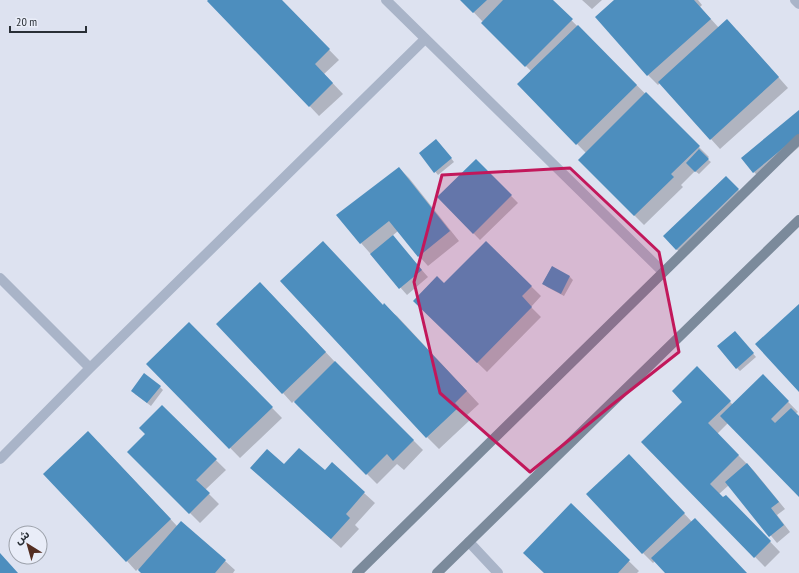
<svg xmlns="http://www.w3.org/2000/svg" width="799" height="573" font-family="'PT Sans Narrow','Noto Sans Arabic',sans-serif">
  <style>
    .shadow { fill: #0003 }
    .building { fill: #4d8ebe }
    .lines { fill: none; stroke-linecap: round; stroke-linejoin: round }
    .street { stroke: #a9b4c8; stroke-width: 10 }
    .secondary { stroke: #7b8a9b; stroke-width: 10 }
    .marked { fill: #c2185b; fill-opacity: 0.2; stroke: #c2185b; stroke-width: 3; stroke-linejoin: round }
  </style>
  <rect width="100%" height="100%" fill="#dde2f0"/>
  <path class="shadow" d="M 209,0 L 281,0 L 339,60 L 324,74 L 343,94 L 319,116 Z
    M 462,0 L 551,0 L 709,157 L 707,159 L 711,162 L 699,174 L 695,171 L 681,185 L 683,187 L 644,225 L 579,160 L 586,153 L 518,84 L 531,71 L 482,23 L 483,22 Z
    M 582,0 L 602,0 L 592,9 Z
    M 615,0 L 698,0 L 702,5 L 700,7 L 719,28 L 737,30 L 788,88 L 720,149 L 660,83 L 658,85 L 648,75 L 596,17 Z
    M 799,111 L 799,147 L 761,179 L 754,172 Z
    M 439,143 L 454,162 L 438,175 L 420,153 Z
    M 476,160 L 518,203 L 480,240 L 438,197 Z
    M 399,168 L 409,178 L 459,241 L 428,266 L 419,256 L 398,231 L 392,236 L 428,277 L 407,295 L 361,243 Z
    M 726,177 L 745,197 L 683,256 L 664,236 Z
    M 486,242 L 541,296 L 531,307 L 541,317 L 487,372 L 414,301 L 444,284 Z
    M 552,267 L 570,277 L 573,280 L 564,296 L 547,287 L 543,283 Z
    M 270,293 L 335,362 L 423,450 L 404,470 L 397,464 L 377,484 L 294,401 L 292,403 L 283,393 Z
    M 383,306 L 397,316 L 479,404 L 466,416 L 470,420 L 439,449 L 427,437 Z
    M 189,323 L 282,418 L 240,458 L 148,364 Z
    M 738,336 L 756,357 L 740,371 L 737,368 Z
    M 697,367 L 733,405 L 763,376 L 798,412 L 795,414 L 799,418 L 799,495 L 728,423 L 717,434 L 754,471 L 785,509 L 777,515 L 790,532 L 777,543 L 729,485 L 719,494 L 723,498 L 726,496 L 780,552 L 765,567 L 642,442 L 684,402 Z
    M 160,387 L 163,390 L 151,406 L 135,394 Z
    M 162,407 L 226,470 L 205,490 L 219,504 L 200,523 L 129,452 L 147,434 Z
    M 98,442 L 177,526 L 225,561 L 235,570 L 233,573 L 142,573 L 138,569 L 136,571 L 127,561 Z
    M 332,464 L 375,503 L 355,525 L 359,529 L 341,548 L 251,468 L 285,465 L 325,472 Z
    M 639,465 L 692,522 L 746,573 L 666,573 L 655,561 L 653,563 L 643,553 Z
    M 571,505 L 639,571 L 637,573 L 545,573 Z"/>
  <path class="building" d="M 208,0 L 282,0 L 330,49 L 315,64 L 333,83 L 309,107 L 207,1 Z
    M 460,0 L 487,0 L 473,13 Z
    M 503,0 L 553,0 L 573,19 L 525,67 L 481,23 Z
    M 614,0 L 694,0 L 711,19 L 647,76 L 595,17 Z
    M 727,19 L 779,77 L 710,140 L 658,82 Z
    M 578,25 L 637,85 L 576,145 L 517,84 Z
    M 646,92 L 700,146 L 671,174 L 674,177 L 634,216 L 578,160 Z
    M 799,110 L 799,135 L 753,173 L 741,158 Z
    M 436,139 L 452,158 L 434,173 L 419,153 Z
    M 699,149 L 709,159 L 695,172 L 686,163 Z
    M 476,159 L 512,195 L 473,234 L 437,197 Z
    M 399,167 L 450,231 L 418,257 L 389,221 L 360,244 L 336,215 Z
    M 726,176 L 739,189 L 676,250 L 663,236 Z
    M 393,235 L 422,270 L 399,289 L 370,254 Z
    M 323,241 L 383,305 L 384,303 L 467,391 L 455,403 L 459,407 L 426,438 L 280,281 Z
    M 486,241 L 532,286 L 522,296 L 532,307 L 477,363 L 413,301 L 437,276 L 444,283 Z
    M 552,266 L 570,276 L 561,294 L 542,284 Z
    M 260,282 L 326,352 L 282,394 L 216,324 Z
    M 799,304 L 799,392 L 755,344 Z
    M 189,322 L 273,407 L 229,449 L 146,364 Z
    M 735,331 L 754,353 L 736,369 L 717,346 Z
    M 335,361 L 414,440 L 393,461 L 387,454 L 366,475 L 294,402 Z
    M 697,366 L 731,401 L 708,423 L 739,455 L 710,484 L 723,497 L 726,495 L 771,541 L 754,558 L 641,442 L 682,402 L 672,391 Z
    M 144,373 L 161,386 L 147,403 L 131,391 Z
    M 763,374 L 789,401 L 771,419 L 775,423 L 791,408 L 799,416 L 799,497 L 720,416 Z
    M 162,405 L 217,459 L 196,480 L 210,493 L 189,514 L 127,452 L 145,434 L 139,428 Z
    M 88,431 L 171,519 L 126,562 L 43,474 Z
    M 299,448 L 325,470 L 332,462 L 365,492 L 346,514 L 350,518 L 331,539 L 250,468 L 267,449 L 284,464 Z
    M 629,454 L 685,513 L 642,554 L 586,494 Z
    M 747,463 L 779,502 L 771,508 L 784,525 L 769,537 L 725,482 Z
    M 571,503 L 630,560 L 618,573 L 544,573 L 523,553 Z
    M 695,518 L 747,573 L 665,573 L 651,558 Z
    M 181,521 L 226,560 L 215,573 L 141,573 L 138,570 Z
    M 0,553 L 18,573 L 0,573 Z"/>
  <g class="lines">
    <path class="street" d="M 386,0 L 663,272
      M 795,0 L 799,4
      M 0,278 L 90,368
      M 0,459 L 90,368 L 425,39
      M 469,542 L 498,573"/>
    <path class="secondary" d="M 357,573 L 799,139
      M 437,573 L 799,220"/>
  </g>
  <path class="marked" d="M 570,168 L 659,252 L 679,352 L 613,404 L 530,472 L 440,393 L 414,282 L 442,175 Z"/>
  <g transform="translate(28 545) rotate(323)"><circle r="19" fill="#e9edf8" stroke="#9ca1aa"/>
  <path d="M0-3L7 15L0 10L-7 15Z" fill="#542e21"/>
  <text y="-6" font-size="11" font-weight="bold" text-anchor="middle" fill="#292f36">ش</text>
  </g>
  <path d="M10 26v6h76v-6" fill="none" stroke="#292f36" stroke-width="2"/>
  <text x="16" y="26" font-size="12" fill="#292f36" stroke="#e9edf8" stroke-width="3" paint-order="stroke">20 m</text>
</svg>
